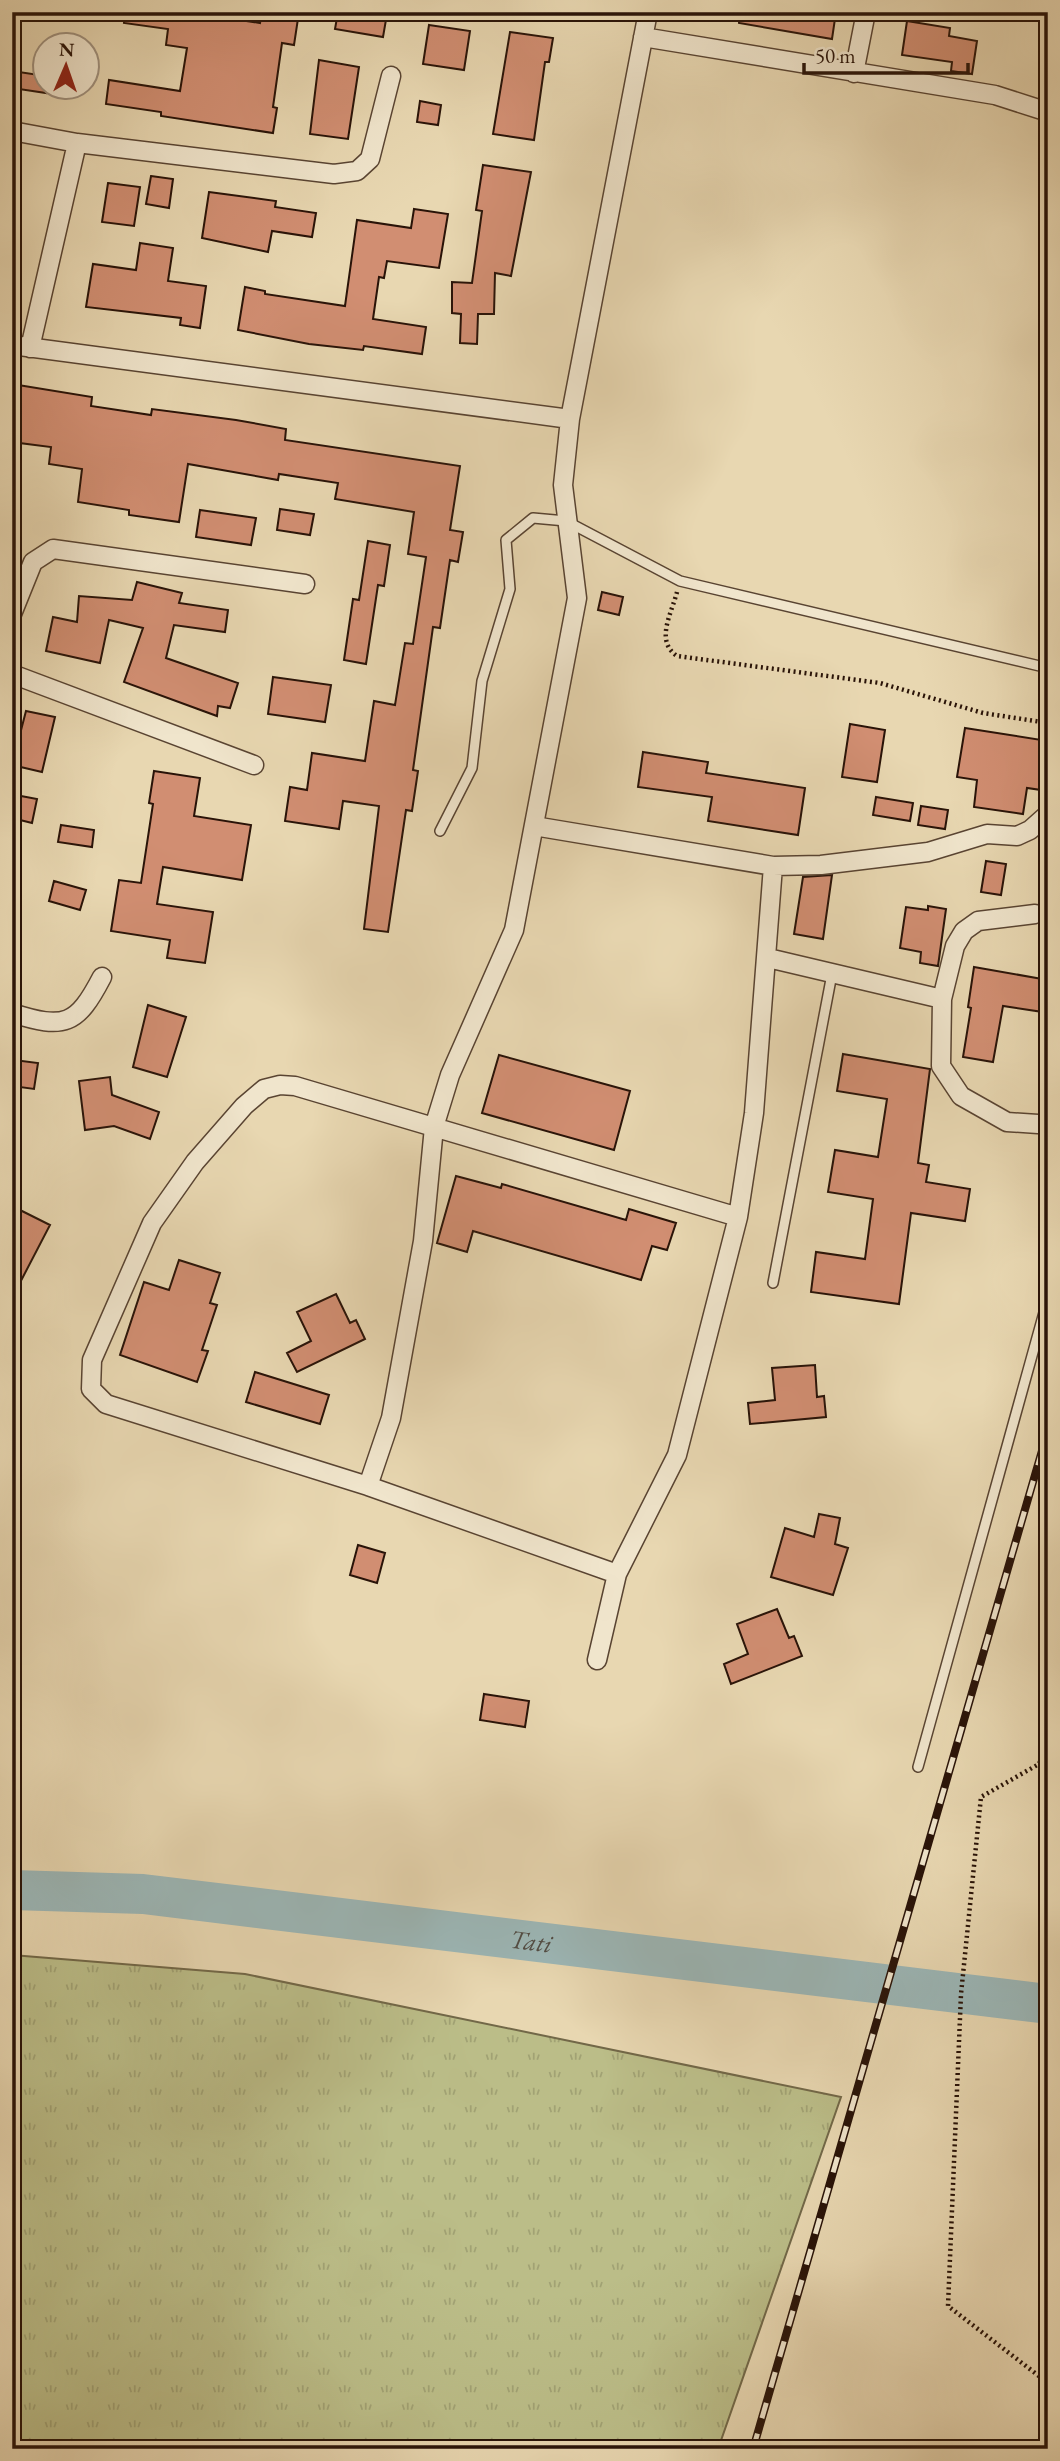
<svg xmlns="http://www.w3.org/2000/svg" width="1060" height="2461" font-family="'EB Garamond',serif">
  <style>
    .grass { fill: url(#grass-tufts); stroke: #726848; stroke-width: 2 }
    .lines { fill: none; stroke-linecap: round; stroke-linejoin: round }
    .river { stroke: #9cb7b7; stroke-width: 40 }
    .building { fill: #d18e72; stroke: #291308; stroke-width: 2 }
    .lane-casing { stroke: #594432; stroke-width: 12 }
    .street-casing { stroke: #594432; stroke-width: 21 }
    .path { stroke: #291308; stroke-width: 4.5; stroke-dasharray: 2 3.5; stroke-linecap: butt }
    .lane { stroke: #f0e5cc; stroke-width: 9 }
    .street { stroke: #f0e5cc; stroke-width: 18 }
    .rail-casing { stroke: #291308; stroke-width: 8 }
    .rail { stroke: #f0e5cc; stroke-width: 5; stroke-dasharray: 16; stroke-linecap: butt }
    .labels { text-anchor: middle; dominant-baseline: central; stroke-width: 7; stroke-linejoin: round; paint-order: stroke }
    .water-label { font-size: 26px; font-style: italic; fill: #514c45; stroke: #f0e5cc }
  </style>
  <defs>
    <pattern id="grass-tufts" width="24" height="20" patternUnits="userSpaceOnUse" patternTransform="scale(1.75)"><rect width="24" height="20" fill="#bbbd88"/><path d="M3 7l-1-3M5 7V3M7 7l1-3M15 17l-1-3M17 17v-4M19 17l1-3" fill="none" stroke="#a1a274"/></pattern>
  </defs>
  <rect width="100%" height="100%" fill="#e8d7b1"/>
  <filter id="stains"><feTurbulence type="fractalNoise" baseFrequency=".00286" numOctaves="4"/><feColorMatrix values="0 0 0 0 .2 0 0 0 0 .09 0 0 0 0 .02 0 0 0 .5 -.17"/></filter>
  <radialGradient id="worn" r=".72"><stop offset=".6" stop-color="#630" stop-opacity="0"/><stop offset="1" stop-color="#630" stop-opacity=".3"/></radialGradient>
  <path class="grass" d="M 12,1955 L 245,1974 L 841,2097 L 718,2449 L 12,2449 Z"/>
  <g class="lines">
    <path class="river" id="s1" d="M 12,1890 L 143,1894 L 1048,2004"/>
  </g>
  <path class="building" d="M 125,12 L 214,12 L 213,16 L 260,23 L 262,12 L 299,12 L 294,45 L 282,43 L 273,107 L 277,108 L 273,133 L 161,116 L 161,112 L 106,104 L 109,80 L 180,91 L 187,48 L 166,45 L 168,29 L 124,23 Z
    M 338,12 L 387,14 L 383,37 L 335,29 Z
    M 739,12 L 836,12 L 832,39 L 739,23 Z
    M 907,21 L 950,28 L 949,36 L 977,41 L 972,74 L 951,71 L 952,62 L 902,55 Z
    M 429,25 L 470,31 L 464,70 L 423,64 Z
    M 510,32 L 553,38 L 549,62 L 545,62 L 534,140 L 493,134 Z
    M 319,60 L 359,67 L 348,139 L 310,134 Z
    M 12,71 L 46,76 L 46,93 L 12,88 Z
    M 420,101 L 441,105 L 438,125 L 417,122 Z
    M 483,165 L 531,172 L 511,276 L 495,273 L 494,314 L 478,314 L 477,344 L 460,343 L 461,314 L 452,313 L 452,282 L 472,283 L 482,211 L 476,210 Z
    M 151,176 L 173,179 L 169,208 L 146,204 Z
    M 108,183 L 140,187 L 134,226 L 102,222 Z
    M 209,192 L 276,201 L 275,207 L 316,213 L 312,237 L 272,231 L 268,252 L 202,238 Z
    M 414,209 L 448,214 L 439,268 L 387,261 L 384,278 L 379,277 L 373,319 L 426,327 L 422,354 L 364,346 L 363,350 L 309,344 L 238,330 L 245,287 L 265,291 L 265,294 L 345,306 L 357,220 L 411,228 Z
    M 140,243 L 173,248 L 168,281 L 206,286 L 200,328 L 180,325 L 181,318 L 86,307 L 93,264 L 136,270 Z
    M 12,384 L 92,397 L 91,406 L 151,415 L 152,409 L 236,420 L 286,429 L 285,440 L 460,466 L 450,530 L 463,532 L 458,562 L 450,560 L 440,628 L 433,627 L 413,770 L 418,771 L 412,811 L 406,810 L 388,932 L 364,929 L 379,806 L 343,801 L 339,829 L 285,821 L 290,787 L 307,790 L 312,753 L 365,761 L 374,701 L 395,705 L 405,643 L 413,644 L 426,557 L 408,554 L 414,512 L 335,499 L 338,483 L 279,474 L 278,480 L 188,464 L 179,522 L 129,515 L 129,510 L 78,502 L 82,469 L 49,464 L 51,447 L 12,442 Z
    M 280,509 L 314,514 L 310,535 L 277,530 Z
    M 200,510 L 256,518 L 251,545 L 196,537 Z
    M 368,541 L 390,545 L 384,586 L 378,585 L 366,664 L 344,660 L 353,599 L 359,600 Z
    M 137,582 L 182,593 L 179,603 L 228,610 L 225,632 L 174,625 L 166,658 L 238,683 L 230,708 L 218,706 L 217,716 L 124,682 L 143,628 L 109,620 L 100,663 L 46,651 L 53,617 L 77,622 L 79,596 L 132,600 Z
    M 602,592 L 623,597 L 619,615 L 598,610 Z
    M 273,677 L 331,685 L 325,722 L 268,714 Z
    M 26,711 L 55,717 L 42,772 L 12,765 Z
    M 850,724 L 885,730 L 877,782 L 842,777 Z
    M 965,728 L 1048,741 L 1048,791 L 1027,788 L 1023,814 L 974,807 L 977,780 L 957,777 Z
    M 643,752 L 708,762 L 706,773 L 805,788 L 798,835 L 708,821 L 712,797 L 638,787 Z
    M 154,771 L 200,778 L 194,816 L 251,825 L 242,880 L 163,867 L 157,904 L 213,912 L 205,963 L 167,958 L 170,940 L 111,931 L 119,880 L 141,883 L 153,804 L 149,803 Z
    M 21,796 L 37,799 L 32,823 L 16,819 Z
    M 876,797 L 913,803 L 910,821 L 873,815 Z
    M 921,806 L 948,810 L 945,829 L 918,825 Z
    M 61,825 L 94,830 L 92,847 L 58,842 Z
    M 986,861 L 1006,864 L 1001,895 L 981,892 Z
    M 832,875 L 823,939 L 794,934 L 803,877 Z
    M 54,881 L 86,890 L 80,910 L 49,901 Z
    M 928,906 L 946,909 L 938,966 L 920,963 L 921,952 L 900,948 L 906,907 L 928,910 Z
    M 974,967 L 1048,980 L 1043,1012 L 1003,1006 L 993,1062 L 963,1057 L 971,1008 L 968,1007 Z
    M 148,1005 L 186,1017 L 167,1077 L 133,1067 Z
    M 843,1054 L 930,1069 L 918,1163 L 929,1165 L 926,1182 L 970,1189 L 965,1221 L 911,1213 L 899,1304 L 811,1292 L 816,1252 L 865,1259 L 873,1199 L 828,1192 L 835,1150 L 878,1157 L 887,1099 L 837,1091 Z
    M 499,1055 L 630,1091 L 614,1150 L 482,1113 Z
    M 14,1060 L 38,1063 L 34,1089 L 12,1086 Z
    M 110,1077 L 112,1095 L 159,1112 L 150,1139 L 114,1126 L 85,1130 L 79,1081 Z
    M 456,1176 L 501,1188 L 502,1184 L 626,1220 L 629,1209 L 676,1223 L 667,1250 L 652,1246 L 641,1280 L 473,1231 L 467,1252 L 437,1243 Z
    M 12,1206 L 50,1225 L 12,1298 Z
    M 179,1260 L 220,1273 L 210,1303 L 217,1305 L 202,1350 L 208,1351 L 197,1382 L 120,1355 L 144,1282 L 169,1290 Z
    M 336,1294 L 350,1323 L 356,1320 L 365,1339 L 297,1372 L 287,1353 L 311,1341 L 297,1312 Z
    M 815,1365 L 817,1397 L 824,1396 L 826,1417 L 750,1424 L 748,1403 L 775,1400 L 772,1368 Z
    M 255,1372 L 329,1395 L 320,1424 L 246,1402 Z
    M 819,1514 L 840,1518 L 835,1544 L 848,1548 L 833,1595 L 771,1577 L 785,1528 L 814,1537 Z
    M 358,1545 L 385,1553 L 377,1583 L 350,1575 Z
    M 777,1609 L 789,1638 L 794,1636 L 802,1656 L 731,1684 L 724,1664 L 748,1654 L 737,1624 Z
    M 484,1694 L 529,1701 L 525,1727 L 480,1720 Z"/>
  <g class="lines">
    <defs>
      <path id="lane" d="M 440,831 L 472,768 L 482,681 L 510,589 L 506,540 L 533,518 L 566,521 L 680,581 L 1048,668
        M 773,1283 L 832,974
        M 918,1767 L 1048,1298"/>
      <path id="street" d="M 643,37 L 995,95 L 1048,112
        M 854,73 L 866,12
        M 12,131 L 77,143 L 334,174 L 357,171 L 370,159 L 391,76
        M 12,345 L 570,419
        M 30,348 L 77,143
        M 12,614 L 33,562 L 53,549 L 305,584
        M 12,674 L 254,765
        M 534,826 L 773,866 L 821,865 L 928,852 L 987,834 L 1017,836 L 1030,830 L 1048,814
        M 1035,914 L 978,921 L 964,931 L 955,946 L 942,999 L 941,1066 L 961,1096 L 1007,1122 L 1038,1124
        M 768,958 L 942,999
        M 12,1013 C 65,1030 77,1025 102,977
        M 368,1486 L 391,1418 L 423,1241 L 434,1127 L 450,1075 L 514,930 L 577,598 L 563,485 L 570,419 L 648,12
        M 617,1574 L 368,1486 L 106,1404 L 91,1389 L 92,1360 L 152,1223 L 195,1162 L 244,1106 L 264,1089 L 280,1085 L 295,1086 L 738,1217
        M 597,1660 L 617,1574 L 677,1455 L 738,1217 L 754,1113 L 773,866"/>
    </defs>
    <use href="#lane" class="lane-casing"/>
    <use href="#street" class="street-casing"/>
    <path class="path" d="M 677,592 C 671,615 655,641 677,656 L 880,683 L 983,713 L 1048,723
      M 1048,1741 L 1039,1764 L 981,1797 L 961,1994 L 948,2306 L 1048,2383"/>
    <use href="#lane" class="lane"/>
    <use href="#street" class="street"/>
    <defs>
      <path id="rail" d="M 753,2449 L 1048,1430"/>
    </defs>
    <use href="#rail" class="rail-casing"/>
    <use href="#rail" class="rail"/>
  </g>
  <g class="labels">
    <g class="water-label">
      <text stroke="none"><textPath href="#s1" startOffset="522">Tati</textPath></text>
    </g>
  </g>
  <rect width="1060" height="2461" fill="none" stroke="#e8d7b1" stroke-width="42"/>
  <rect x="14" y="14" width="1032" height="2433" fill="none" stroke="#291308" stroke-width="3.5"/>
  <rect x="21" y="21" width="1018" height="2419" fill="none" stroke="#291308" stroke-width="2"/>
  <g transform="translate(66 66) rotate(2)"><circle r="33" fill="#f0e5cc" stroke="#a0917e" stroke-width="2"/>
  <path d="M0-5L12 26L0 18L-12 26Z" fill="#8f2418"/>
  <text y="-10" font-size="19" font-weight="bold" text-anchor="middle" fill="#291308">N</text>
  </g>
  <path d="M804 63v10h164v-10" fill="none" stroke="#291308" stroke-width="3.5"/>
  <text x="815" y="63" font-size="21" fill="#291308" stroke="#f0e5cc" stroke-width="5" paint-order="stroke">50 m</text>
  <rect width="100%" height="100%" filter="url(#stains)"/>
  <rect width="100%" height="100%" fill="url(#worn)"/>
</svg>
